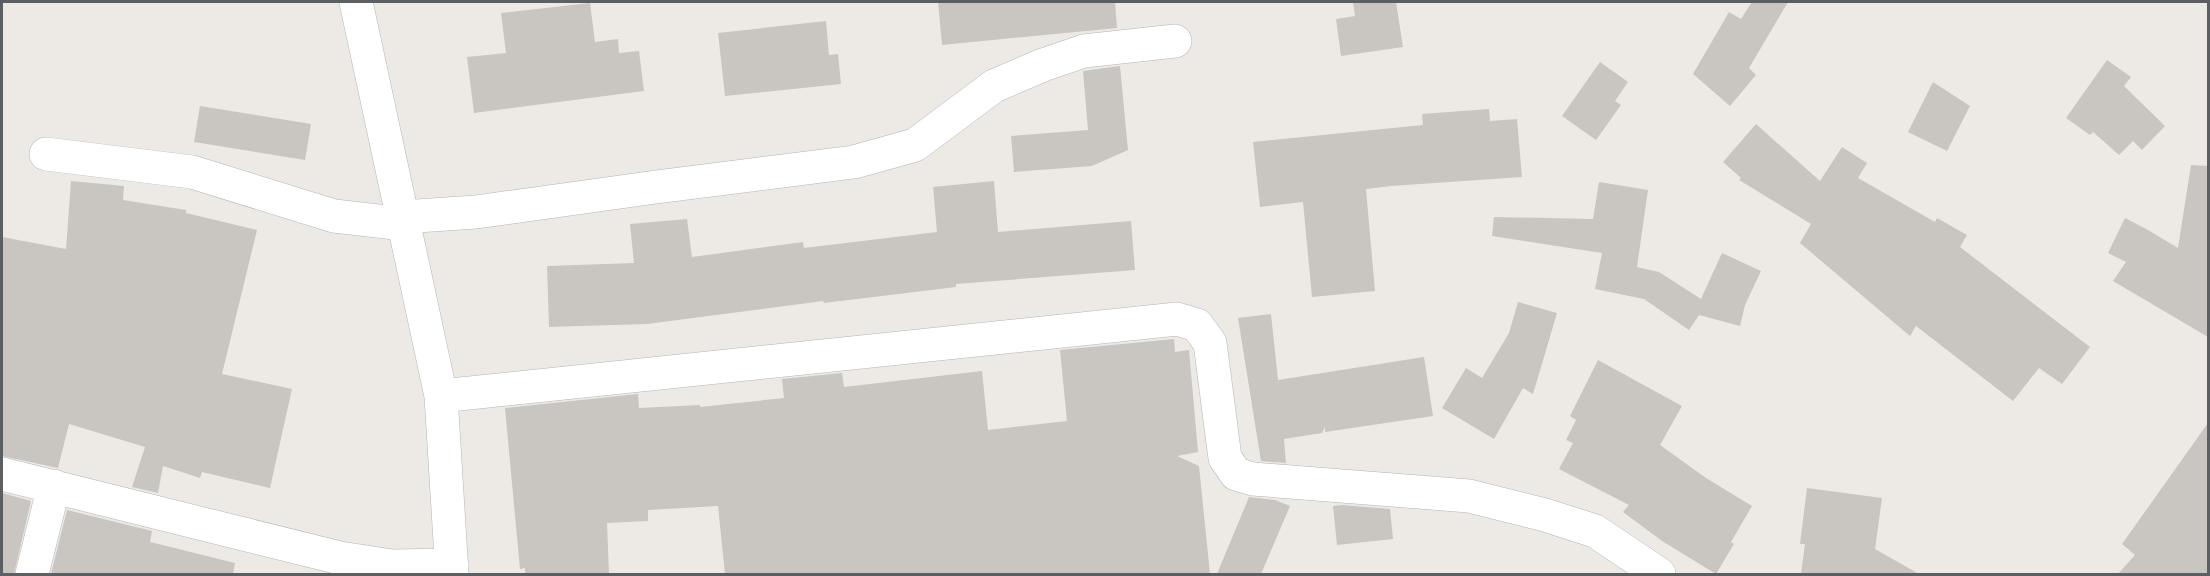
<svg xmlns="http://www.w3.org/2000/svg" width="2210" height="576" font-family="Montserrat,sans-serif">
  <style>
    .building { fill: #c9c5c1 }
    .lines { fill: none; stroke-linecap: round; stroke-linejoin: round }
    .minor-casing { stroke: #b2b5b8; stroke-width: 34 }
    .minor { stroke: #fff; stroke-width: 33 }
  </style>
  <rect width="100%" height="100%" fill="#edeae5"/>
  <path class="building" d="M 938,2 L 1115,2 L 1117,28 L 942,45 Z
    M 1353,2 L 1396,2 L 1403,47 L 1341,56 L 1336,19 L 1355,16 Z
    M 1752,2 L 1788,2 L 1749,68 L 1756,75 L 1730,106 L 1693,74 L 1729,12 L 1741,19 Z
    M 590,3 L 595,42 L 618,39 L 619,53 L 639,51 L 644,91 L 474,113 L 467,57 L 506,53 L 501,13 Z
    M 826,21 L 829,55 L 838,54 L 841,84 L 725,96 L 718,33 Z
    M 2107,60 L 2131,77 L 2124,86 L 2165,126 L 2142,150 L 2133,141 L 2119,155 L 2093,132 L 2090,135 L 2066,118 Z
    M 1600,62 L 1628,82 L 1615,101 L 1621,105 L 1596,140 L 1562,116 Z
    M 1120,66 L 1128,150 L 1092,166 L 1014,172 L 1011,136 L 1088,130 L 1083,71 Z
    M 1933,82 L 1970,106 L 1947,151 L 1908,132 Z
    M 200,106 L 311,124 L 305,160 L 194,142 Z
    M 1489,109 L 1490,121 L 1517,119 L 1522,177 L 1391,186 L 1366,189 L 1375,291 L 1312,297 L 1303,202 L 1260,207 L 1253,142 L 1423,125 L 1422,114 Z
    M 1756,124 L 1820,181 L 1842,147 L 1867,163 L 1858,178 L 1935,222 L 1937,218 L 1967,235 L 1960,247 L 2090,347 L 2062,384 L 2039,368 L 2013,401 L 1916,326 L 1910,336 L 1800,243 L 1811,224 L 1739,180 L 1741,178 L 1723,162 Z
    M 2191,165 L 2208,166 L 2208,337 L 2113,281 L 2126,262 L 2108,253 L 2125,218 L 2148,230 L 2178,248 Z
    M 71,181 L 124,186 L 123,200 L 186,210 L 186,213 L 257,230 L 222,374 L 292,389 L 270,488 L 202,472 L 200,478 L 163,466 L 158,493 L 132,487 L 145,447 L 69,424 L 58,468 L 2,456 L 2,237 L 66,249 Z
    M 994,181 L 998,232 L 1131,221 L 1135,270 L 956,284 L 956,287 L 824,303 L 823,301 L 647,324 L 549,327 L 547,266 L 634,263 L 630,224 L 687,219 L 692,257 L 803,242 L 804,248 L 937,232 L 933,187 Z
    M 1599,182 L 1648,190 L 1637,267 L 1659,272 L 1701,299 L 1722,253 L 1761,271 L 1745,305 L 1740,326 L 1699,315 L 1689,330 L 1644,299 L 1595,289 L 1602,253 L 1492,236 L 1494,217 L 1593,219 Z
    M 1518,302 L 1557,313 L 1533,394 L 1523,388 L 1494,439 L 1442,408 L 1466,368 L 1482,378 L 1509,333 Z
    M 1271,314 L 1278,380 L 1424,357 L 1433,416 L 1325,432 L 1325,427 L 1322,433 L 1284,439 L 1286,463 L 1261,461 L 1238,318 Z
    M 1174,339 L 1175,352 L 1189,350 L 1198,452 L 1177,456 L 1199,466 L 1210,574 L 725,574 L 718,506 L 648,510 L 648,521 L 607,523 L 609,574 L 525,574 L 525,568 L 520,569 L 505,408 L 638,394 L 639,408 L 700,405 L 700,407 L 784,398 L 782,379 L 842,373 L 844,387 L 982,371 L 988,430 L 1067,421 L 1060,350 Z
    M 1598,360 L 1682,406 L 1660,445 L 1706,478 L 1752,506 L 1731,542 L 1734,544 L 1716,574 L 1662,541 L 1623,512 L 1629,505 L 1559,469 L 1573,443 L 1566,440 L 1576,420 L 1570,416 Z
    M 2208,423 L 2208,574 L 2118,574 L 2135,555 L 2122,544 Z
    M 1807,488 L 1882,498 L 1875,549 L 1919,574 L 1801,574 L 1805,544 L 1800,544 Z
    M 2,493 L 31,501 L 14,574 L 2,574 Z
    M 1249,497 L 1275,500 L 1290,506 L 1261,574 L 1217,574 Z
    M 1342,505 L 1390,509 L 1393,539 L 1337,545 L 1333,506 Z
    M 67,510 L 152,531 L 150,542 L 235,563 L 233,574 L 51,574 Z"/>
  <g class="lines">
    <defs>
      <path id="minor" d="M 356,2 L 441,396 L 452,574
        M 46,154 L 192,172 L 334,216 L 404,224
        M 402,217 L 476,212 L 656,187 L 854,162 L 915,145 L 994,86 L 1043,65 L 1084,51 L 1175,41
        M 441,396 L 1177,319 L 1197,325 L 1210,343 L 1225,458 L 1236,474 L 1253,479 L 1469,496 L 1545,515 L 1595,531 L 1659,574
        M 2,474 L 340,558 L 392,566 L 452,565
        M 32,574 L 54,486"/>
    </defs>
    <use href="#minor" class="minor-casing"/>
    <use href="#minor" class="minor"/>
  </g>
  <rect width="2210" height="576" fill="none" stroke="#5d6063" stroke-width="6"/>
</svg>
